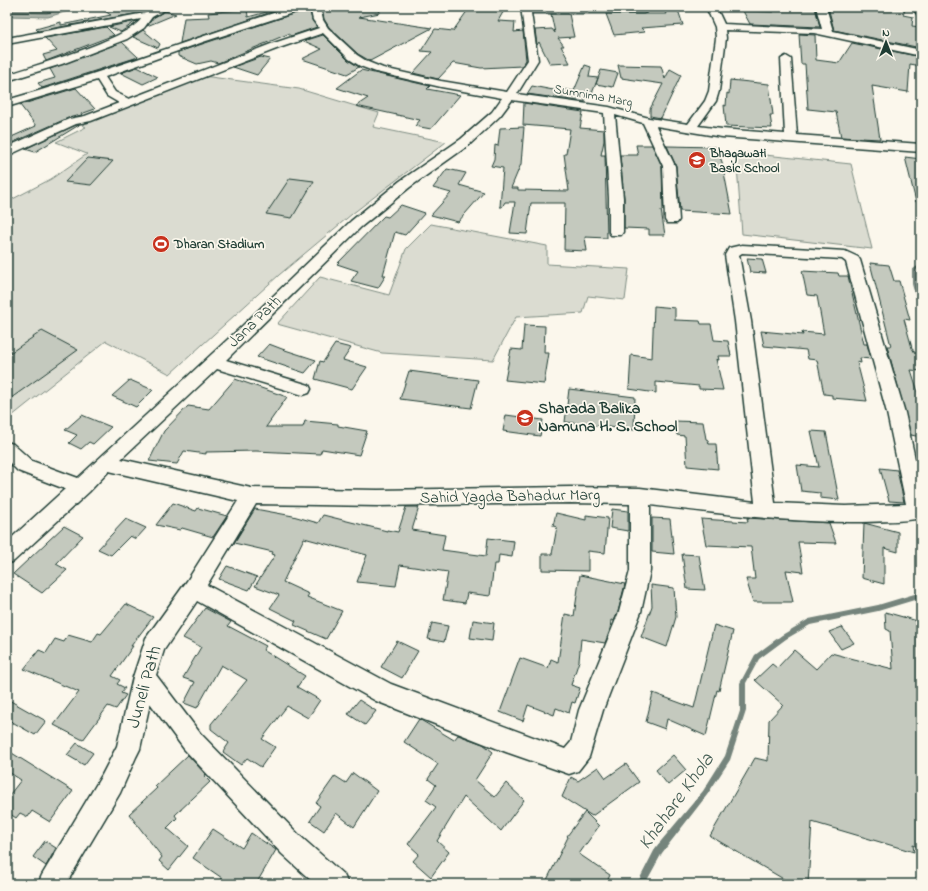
<svg xmlns="http://www.w3.org/2000/svg" width="928" height="891" font-family="'Indie Flower',sans-serif">
  <style>
    .green { fill: #dbdcd1; stroke: #7d8c82 }
    .water { fill: #adb4aa; stroke: #74847b }
    .lines { fill: none; stroke-linecap: round; stroke-linejoin: round }
    .shore { stroke: #586d63; stroke-width: 1 }
    .stream { fill: #74847b; fill-rule: evenodd }
    .building { fill: #c4c9be; stroke: #1f3d34 }
    .minor-casing { stroke: #1f3d34; stroke-width: 3 }
    .major-casing { stroke: #1f3d34; stroke-width: 3 }
    .minor { fill: #fbf7ec; fill-rule: evenodd }
    .major { fill: #fbf7ec; fill-rule: evenodd }
    .labels { text-anchor: middle; dominant-baseline: central; stroke-width: 3.5; stroke-linejoin: round; paint-order: stroke }
    .far-street-label { font-size: 13px; fill: #1f3d34; stroke: #fbf7ec }
    .far-poi-label { font-size: 13px; font-weight: bold; fill: #1f3d34; stroke: #fbf7ec; text-anchor: start }
    .street-label { font-size: 16px; fill: #1f3d34; stroke: #fbf7ec }
    .poi-label { font-size: 16px; font-weight: bold; fill: #1f3d34; stroke: #fbf7ec; text-anchor: start }
    .near-street-label { font-size: 19px; fill: #1f3d34; stroke: #fbf7ec }
    .near-water-label { font-size: 20px; font-style: italic; fill: #425b52; stroke: #fbf7ec }
  </style>
  <rect width="100%" height="100%" fill="#fbf7ec"/>
  <filter id="ink" filterUnits="userSpaceOnUse"><feTurbulence type="fractalNoise" baseFrequency=".025" numOctaves="2"/><feDisplacementMap in="SourceGraphic" scale="8" xChannelSelector="R" yChannelSelector="G"/><feConvolveMatrix kernelMatrix="1 2 1 2 8 2 1 2 1" color-interpolation-filters="sRGB"/></filter>
  <g filter="url(#ink)">
    <path class="green" d="M 203,76 L 299,89 L 379,113 L 373,127 L 446,142 L 352,214 L 279,275 L 170,374 L 106,341 L 7,420 L 7,202 L 51,179 L 87,154 L 56,142 L 86,127 L 82,125 Z
      M 736,152 L 851,164 L 872,249 L 742,234 Z
      M 431,224 L 547,246 L 547,264 L 629,269 L 625,300 L 588,296 L 583,313 L 516,317 L 493,360 L 382,353 L 277,324 L 320,277 L 389,295 L 406,249 Z"/>
    <path class="water" d="M 7,7 L 81,7 L 48,17 L 7,16 Z"/>
    <g class="lines">
      <path class="shore" d="M 7,7 L 50,7
        M 7,12 L 47,13 L 67,7"/>
      <path class="stream" d="M 920,264 L 921,264 L 921,267 L 916,270 L 916,284 L 921,302 L 921,311 L 919,310 L 912,284 L 912,270 Z
        M 921,592 L 921,598 L 878,611 L 810,625 L 786,639 L 759,659 L 746,683 L 746,711 L 730,760 L 707,795 L 662,853 L 645,884 L 637,884 L 656,847 L 703,791 L 725,756 L 740,711 L 740,683 L 755,655 L 782,635 L 809,619 L 878,605 Z"/>
    </g>
    <path class="building" d="M 98,7 L 152,8 L 145,12 L 38,31 L 36,29 L 61,22 L 61,25 L 111,15 Z
      M 285,7 L 287,7 L 180,43 L 184,18 L 209,17 L 208,13 L 247,9 L 248,17 Z
      M 309,7 L 312,20 L 317,27 L 291,36 L 288,34 L 218,63 L 211,61 L 197,64 L 178,56 L 178,52 L 305,10 Z
      M 322,7 L 379,7 L 380,13 L 359,17 L 432,28 L 370,61 L 358,54 L 329,27 L 324,19 Z
      M 470,7 L 488,9 L 489,7 L 506,7 L 498,21 L 515,22 L 514,32 L 523,31 L 526,60 L 522,66 L 481,68 L 453,63 L 438,79 L 413,73 L 432,52 L 421,51 L 435,29 L 453,31 Z
      M 663,7 L 677,7 L 683,25 L 641,28 L 645,32 L 614,35 L 606,14 L 666,14 Z
      M 769,7 L 815,7 L 820,27 L 750,24 L 743,11 L 773,12 Z
      M 828,7 L 906,7 L 903,15 L 913,17 L 912,26 L 921,27 L 921,48 L 834,30 Z
      M 165,11 L 176,14 L 147,26 L 153,18 Z
      M 551,14 L 569,14 L 574,37 L 558,38 L 564,46 L 561,46 L 570,63 L 550,64 L 539,42 L 537,45 L 535,30 L 552,29 L 555,33 Z
      M 136,21 L 121,32 L 109,27 Z
      M 106,27 L 114,35 L 46,61 L 43,55 L 57,51 L 45,38 Z
      M 143,30 L 160,44 L 158,48 L 133,37 Z
      M 799,34 L 815,35 L 816,60 L 839,63 L 852,43 L 921,57 L 921,66 L 910,64 L 908,92 L 872,86 L 880,139 L 841,137 L 836,112 L 808,109 L 805,64 L 801,64 Z
      M 323,35 L 348,60 L 359,67 L 347,74 L 302,59 L 322,49 L 304,41 Z
      M 122,42 L 138,57 L 42,88 L 38,83 L 55,78 L 50,69 Z
      M 261,57 L 270,59 L 257,75 L 233,67 Z
      M 585,65 L 591,67 L 589,77 L 598,78 L 591,96 L 586,95 L 585,102 L 527,94 L 532,86 L 564,92 L 562,89 L 574,91 Z
      M 618,65 L 661,66 L 665,79 L 670,69 L 681,75 L 661,118 L 650,116 L 650,109 L 663,84 L 621,78 Z
      M 137,67 L 158,77 L 143,84 L 121,73 Z
      M 361,70 L 430,86 L 427,89 L 460,95 L 431,129 L 415,126 L 420,120 L 356,106 L 368,98 L 337,88 Z
      M 601,70 L 618,73 L 613,87 L 596,84 Z
      M 730,80 L 769,84 L 773,115 L 770,115 L 772,128 L 726,126 L 724,105 L 726,106 L 727,93 L 729,94 Z
      M 76,88 L 95,109 L 81,114 L 82,115 L 68,118 L 9,144 L 7,144 L 7,139 L 36,126 L 20,105 Z
      M 524,103 L 583,112 L 580,128 L 604,130 L 604,141 L 601,155 L 605,155 L 607,238 L 585,237 L 587,251 L 564,250 L 565,203 L 531,203 L 527,234 L 510,233 L 515,202 L 505,202 L 502,207 L 500,207 L 503,168 L 491,166 L 494,159 L 495,145 L 498,146 L 500,128 L 524,127 L 521,164 L 511,188 L 518,188 L 518,190 L 569,191 L 564,154 L 566,154 L 570,129 L 523,125 Z
      M 79,125 L 35,152 L 25,149 L 76,125 Z
      M 636,145 L 652,145 L 662,166 L 663,210 L 661,210 L 665,235 L 649,235 L 649,229 L 624,228 L 624,198 L 620,155 L 638,155 Z
      M 667,146 L 716,147 L 722,162 L 732,214 L 680,211 L 676,166 Z
      M 905,157 L 921,159 L 921,202 L 916,202 Z
      M 88,158 L 113,161 L 91,185 L 65,182 Z
      M 447,169 L 466,173 L 459,185 L 484,192 L 458,222 L 431,215 L 451,193 L 433,188 Z
      M 290,178 L 314,181 L 292,218 L 266,214 Z
      M 401,205 L 425,213 L 405,235 L 395,232 L 383,275 L 386,275 L 378,288 L 351,281 L 358,271 L 337,264 L 384,216 L 388,217 Z
      M 747,258 L 762,259 L 766,273 L 750,272 Z
      M 870,263 L 889,265 L 894,281 L 899,281 L 910,320 L 904,319 L 912,348 L 915,353 L 921,353 L 921,371 L 911,370 L 920,398 L 921,437 L 911,435 L 887,346 L 891,346 Z
      M 802,271 L 838,273 L 839,276 L 848,276 L 864,344 L 867,344 L 871,359 L 860,358 L 861,363 L 857,362 L 867,401 L 832,398 L 832,395 L 824,394 L 817,360 L 808,359 L 806,350 L 764,346 L 761,331 L 803,335 L 802,332 L 824,334 L 817,296 L 807,295 Z
      M 654,306 L 675,308 L 675,320 L 700,321 L 701,324 L 711,324 L 714,340 L 728,341 L 731,356 L 718,356 L 719,360 L 716,359 L 723,390 L 699,389 L 699,386 L 656,382 L 656,393 L 629,389 L 631,355 L 652,358 Z
      M 524,325 L 545,326 L 544,353 L 549,353 L 544,384 L 505,380 L 511,349 L 522,350 Z
      M 42,331 L 78,350 L 7,401 L 7,355 Z
      M 269,344 L 282,349 L 316,360 L 305,373 L 257,357 Z
      M 335,344 L 351,348 L 343,360 L 367,367 L 352,389 L 315,379 L 320,361 L 323,362 Z
      M 409,371 L 478,380 L 471,408 L 400,399 Z
      M 235,379 L 287,397 L 266,427 L 303,427 L 305,421 L 338,424 L 338,426 L 367,431 L 359,455 L 322,449 L 320,454 L 256,451 L 206,452 L 206,454 L 184,451 L 177,464 L 149,461 L 164,431 L 188,406 L 209,409 Z
      M 130,380 L 153,390 L 136,407 L 112,396 Z
      M 569,389 L 635,397 L 634,430 L 565,422 Z
      M 82,415 L 111,427 L 93,444 L 89,442 L 81,449 L 69,443 L 77,435 L 65,430 Z
      M 506,415 L 543,420 L 540,436 L 503,431 Z
      M 675,421 L 703,422 L 706,439 L 708,440 L 709,444 L 716,444 L 718,469 L 687,466 L 685,436 L 677,435 Z
      M 811,431 L 826,432 L 839,500 L 820,498 L 820,493 L 801,491 L 797,465 L 819,467 Z
      M 880,468 L 897,470 L 904,502 L 889,501 Z
      M 173,503 L 196,511 L 198,508 L 227,516 L 213,537 L 182,528 L 180,530 L 156,525 Z
      M 406,507 L 419,507 L 412,530 L 445,535 L 442,550 L 486,556 L 488,538 L 514,541 L 512,557 L 499,555 L 498,564 L 494,564 L 490,596 L 467,593 L 465,603 L 443,600 L 448,572 L 400,565 L 396,586 L 357,582 L 367,555 L 304,538 L 283,582 L 309,594 L 307,597 L 342,611 L 326,639 L 294,625 L 296,621 L 270,608 L 279,595 L 255,586 L 275,555 L 272,554 L 273,552 L 234,543 L 255,509 L 293,516 L 318,523 L 323,515 L 387,531 L 387,530 L 398,532 Z
      M 612,509 L 628,511 L 628,531 L 610,528 Z
      M 556,513 L 586,520 L 586,515 L 608,518 L 605,553 L 588,551 L 588,571 L 542,570 L 542,554 L 552,554 L 557,527 L 553,526 Z
      M 652,518 L 670,519 L 674,554 L 652,552 Z
      M 747,518 L 829,523 L 836,543 L 798,542 L 803,572 L 786,570 L 793,602 L 753,602 L 746,579 L 755,579 L 751,547 L 706,545 L 701,519 L 748,522 Z
      M 126,519 L 146,528 L 136,539 L 130,536 L 111,555 L 98,549 Z
      M 864,523 L 898,532 L 898,552 L 884,548 L 884,584 L 862,578 Z
      M 64,526 L 83,536 L 56,564 L 67,570 L 42,593 L 13,574 Z
      M 682,554 L 699,555 L 705,590 L 687,589 Z
      M 227,566 L 257,577 L 249,590 L 219,579 Z
      M 580,575 L 625,584 L 618,612 L 614,621 L 611,620 L 610,630 L 605,643 L 581,639 L 579,661 L 571,685 L 580,688 L 575,703 L 572,702 L 569,713 L 556,708 L 554,715 L 528,705 L 523,721 L 500,712 L 520,658 L 548,668 L 551,659 L 558,662 L 565,614 L 574,616 Z
      M 651,585 L 674,588 L 676,617 L 667,647 L 641,637 L 652,606 Z
      M 126,604 L 153,617 L 131,646 L 133,646 L 112,676 L 120,680 L 117,684 L 125,688 L 121,693 L 126,695 L 116,709 L 108,706 L 83,740 L 54,725 L 79,692 L 24,669 L 39,650 L 46,653 L 55,639 L 64,642 L 68,635 L 92,642 L 98,633 L 101,634 Z
      M 205,608 L 231,622 L 228,626 L 266,646 L 263,650 L 305,676 L 297,687 L 320,700 L 308,718 L 287,706 L 262,739 L 275,747 L 261,767 L 247,758 L 241,765 L 223,752 L 229,743 L 211,729 L 211,724 L 247,680 L 221,665 L 197,708 L 184,703 L 195,682 L 183,678 L 201,647 L 183,638 Z
      M 885,612 L 921,622 L 921,848 L 913,845 L 914,852 L 812,822 L 808,884 L 792,884 L 710,836 L 755,758 L 768,761 L 769,720 L 783,705 L 755,680 L 772,664 L 777,668 L 794,650 L 816,669 L 831,653 L 893,669 L 890,631 L 886,629 Z
      M 473,620 L 494,623 L 492,641 L 470,638 Z
      M 432,623 L 448,626 L 444,642 L 428,639 Z
      M 714,625 L 733,631 L 719,691 L 717,690 L 706,736 L 667,719 L 665,729 L 646,722 L 653,693 L 694,708 Z
      M 842,627 L 854,643 L 841,649 L 829,632 Z
      M 397,641 L 418,651 L 402,678 L 381,667 Z
      M 7,699 L 46,721 L 35,735 L 7,719 Z
      M 359,700 L 376,711 L 365,725 L 348,714 Z
      M 419,719 L 454,740 L 458,735 L 483,744 L 493,752 L 475,780 L 495,797 L 506,783 L 524,800 L 501,831 L 464,797 L 437,841 L 449,852 L 431,877 L 413,861 L 419,854 L 408,844 L 436,807 L 426,800 L 436,785 L 428,779 L 438,764 L 404,742 Z
      M 77,743 L 93,753 L 84,765 L 67,755 Z
      M 7,750 L 73,791 L 50,822 L 32,811 L 28,817 L 20,813 L 16,818 L 7,812 L 7,798 L 21,780 L 7,771 Z
      M 188,755 L 206,775 L 204,776 L 210,782 L 175,815 L 177,818 L 167,828 L 188,846 L 169,870 L 159,861 L 162,857 L 129,814 L 157,788 L 155,786 Z
      M 673,755 L 686,770 L 668,785 L 656,770 Z
      M 626,764 L 639,782 L 592,816 L 562,797 L 571,777 L 578,781 L 598,767 L 606,778 Z
      M 353,773 L 377,791 L 354,827 L 336,813 L 324,831 L 310,821 L 320,806 L 316,803 L 335,776 L 346,783 Z
      M 585,812 L 599,826 L 579,854 L 610,875 L 606,884 L 545,884 L 568,837 L 567,836 Z
      M 213,829 L 242,848 L 251,833 L 276,850 L 256,884 L 219,884 L 222,878 L 193,858 Z
      M 45,841 L 56,848 L 46,866 L 33,857 Z"/>
    <g class="lines">
      <defs>
        <path id="minor" d="M 157,7 L 170,7 L 152,17 L 144,28 L 127,39 L 62,64 L 7,81 L 7,75 C 33,66 128,39 141,19 L 7,44 L 7,38 L 145,13 Z
          M 292,7 L 307,7 L 305,9 L 203,42 L 105,77 L 115,92 L 129,99 L 271,44 L 319,28 L 313,20 L 310,7 L 320,7 L 323,20 L 328,28 L 357,55 L 368,62 L 383,68 L 441,81 L 507,92 L 528,60 L 521,7 L 648,7 L 646,12 L 643,13 L 531,13 L 538,60 L 517,94 L 609,107 L 649,118 L 688,124 L 705,101 L 709,91 L 716,38 L 715,27 L 706,7 L 716,7 L 724,24 L 822,29 L 816,7 L 826,7 L 833,31 L 921,50 L 921,56 L 814,33 L 725,30 L 726,38 L 719,91 L 716,101 L 698,126 L 722,129 L 785,134 L 781,59 L 786,56 L 791,59 L 797,135 L 921,144 L 921,152 L 722,137 L 656,126 L 675,166 L 679,220 L 677,223 L 667,223 L 665,220 L 663,166 L 643,123 L 615,115 L 623,198 L 623,232 L 621,235 L 611,235 L 609,232 L 609,198 L 604,113 L 512,100 L 500,116 L 469,145 L 410,187 L 361,227 L 226,360 L 309,385 L 311,389 L 309,393 L 303,395 L 217,369 L 121,459 L 251,488 L 378,490 L 570,487 L 640,488 L 755,502 L 735,321 L 725,255 L 729,248 L 742,245 L 845,251 L 858,257 L 860,260 L 905,413 L 921,486 L 921,518 C 903,522 882,521 863,522 C 791,523 721,514 650,505 L 650,571 L 641,612 L 603,710 L 589,757 L 578,771 L 569,774 L 506,752 L 376,701 L 197,601 L 164,650 L 156,675 L 200,733 L 300,836 L 344,875 L 348,884 L 315,884 L 282,854 L 184,749 L 150,703 L 140,749 L 136,757 L 120,793 L 66,884 L 38,884 L 42,875 L 102,775 L 117,746 L 133,677 L 146,638 L 187,581 L 238,501 L 109,471 L 89,492 L 14,561 L 7,564 L 7,542 L 65,489 L 18,471 L 7,460 L 7,442 L 13,444 L 32,461 L 78,478 L 240,328 L 351,221 L 400,181 L 461,139 L 492,112 L 502,98 L 441,87 L 376,72 L 360,66 L 349,59 L 323,33 L 279,48 L 91,121 L 76,124 L 7,156 L 7,147 L 69,119 L 85,116 L 119,103 L 107,96 L 97,80 L 7,107 L 7,100 C 103,73 197,37 292,7 ZM 742,253 L 842,259 L 846,262 L 887,413 L 906,504 L 845,506 L 775,503 L 751,321 L 739,255 ZM 570,503 L 630,504 L 630,571 L 619,612 L 579,710 L 571,742 L 565,749 L 391,684 L 207,585 L 256,504 L 378,506 Z"/>
        <path id="major" d="M 912,7 L 921,7 L 921,15 L 917,14 Z"/>
      </defs>
      <use href="#minor" class="minor-casing"/>
      <use href="#major" class="major-casing"/>
      <use href="#minor" class="minor"/>
      <use href="#major" class="major"/>
    </g>
  </g>
  <defs>
    <symbol id="school-disc" viewBox="-11 -11 22 22"><circle r="9.5" fill="#c8321e" stroke="#fbf7ec"/><path d="M0-5L7-2L0 1L-7-2ZM-4 1L0 2.5L4 1V4Q0 6-4 4Z" fill="#fff"/></symbol>
    <symbol id="stadium-disc" viewBox="-11 -11 22 22"><circle r="9.5" fill="#c8321e" stroke="#fbf7ec"/><path d="M0-5a6.5 5 0 1 0 0 10a6.5 5 0 1 0 0-10ZM-3.5-1.8h7v3.6h-7Z" fill="#fff"/></symbol>
  </defs>
  <g fill-rule="evenodd">
    <use href="#school-disc" x="687" y="150" width="20" height="20"/>
    <use href="#stadium-disc" x="151" y="234" width="20" height="20"/>
    <use href="#school-disc" x="515" y="408" width="20" height="20"/>
  </g>
  <g class="labels">
    <g class="far-street-label">
      <text transform="translate(593 96) rotate(10)">Sumnima Marg</text>
    </g>
    <g class="far-poi-label">
      <text x="710" y="153">Bhagawati<tspan x="710" dy="15">Basic School</tspan></text>
      <text x="174" y="244">Dharan Stadium</text>
    </g>
    <g class="street-label">
      <text transform="translate(255 322) rotate(-44)">Jana Path</text>
      <text transform="translate(510 497) rotate(-1)">Sahid Yagda Bahadur Marg</text>
    </g>
    <g class="poi-label">
      <text x="538" y="409">Sharada Balika<tspan x="538" dy="18">Namuna H. S. School</tspan></text>
    </g>
    <g class="near-street-label">
      <text transform="translate(145 687) rotate(-74)">Juneli Path</text>
    </g>
    <g class="near-water-label">
      <text transform="translate(677 802) rotate(-54)">Khahare Khola</text>
    </g>
  </g>
  <rect width="928" height="891" fill="none" stroke="#fbf7ec" stroke-width="24"/>
  <rect x="12" y="12" width="904" height="867" fill="none" stroke="#1f3d34" stroke-width="1.5" filter="url(#ink)"/>
  <g transform="translate(886 42)" stroke="#fbf7ec" stroke-width="3" paint-order="stroke">
  <path d="M0-3L7 15L0 10L-7 15Z" fill="#1f3d34"/>
  <text y="-6" font-size="11" font-weight="bold" text-anchor="middle" fill="#1f3d34">N</text>
  </g>
</svg>
